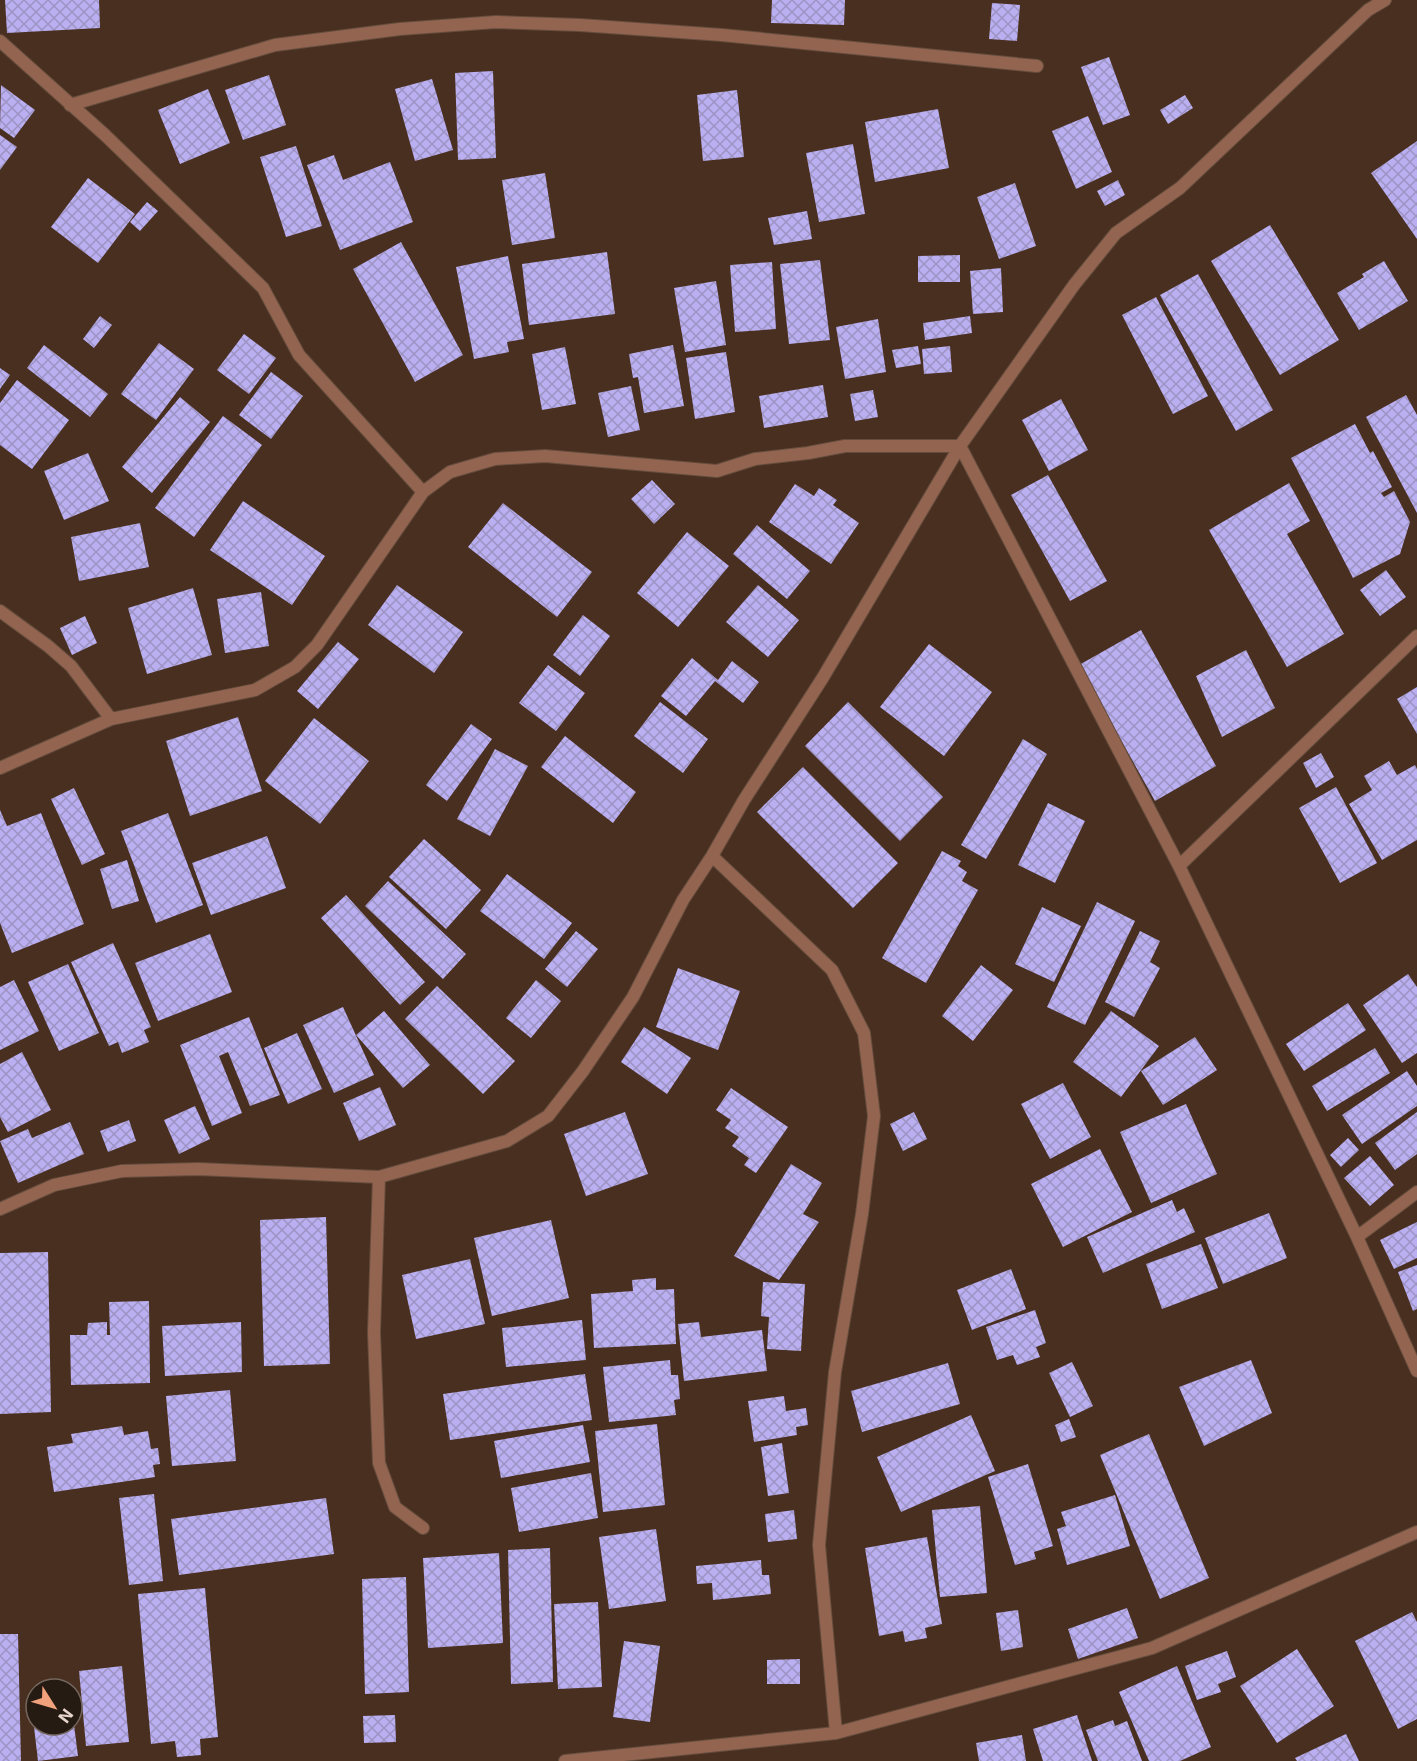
<svg xmlns="http://www.w3.org/2000/svg" width="1417" height="1761" font-family="Inter,sans-serif">
  <style>
    .building { fill: url(#building-cross-hatch) }
    .lines { fill: none; stroke-linecap: round; stroke-linejoin: round }
    .minor-casing { stroke: #654d3e; stroke-width: 14 }
    .minor { stroke: #936450; stroke-width: 12 }
  </style>
  <defs>
    <pattern id="building-cross-hatch" width="8" height="8" patternUnits="userSpaceOnUse" patternTransform="scale(1.5)"><rect width="8" height="8" fill="#baaff0"/><path d="M0 0l8 8M0 8l8-8" fill="none" stroke="#9d93c3"/></pattern>
  </defs>
  <rect width="100%" height="100%" fill="#492f1f"/>
  <path class="building" d="M 5,0 L 99,0 L 100,28 L 7,33 Z
    M 772,0 L 845,0 L 844,25 L 771,23 Z
    M 992,3 L 1020,5 L 1017,41 L 989,39 Z
    M 1109,57 L 1130,115 L 1103,125 L 1081,67 Z
    M 493,71 L 496,158 L 458,160 L 455,73 Z
    M 269,75 L 286,125 L 243,140 L 225,90 Z
    M 432,79 L 453,150 L 415,161 L 395,89 Z
    M 1,85 L 35,110 L 14,138 L 0,128 Z
    M 208,89 L 230,143 L 180,164 L 158,110 Z
    M 737,90 L 744,157 L 703,161 L 697,95 Z
    M 1185,95 L 1193,108 L 1168,124 L 1160,110 Z
    M 938,109 L 949,168 L 875,182 L 865,122 Z
    M 1088,116 L 1112,172 L 1076,189 L 1052,131 Z
    M 0,135 L 17,147 L 0,170 Z
    M 1417,141 L 1417,239 L 1371,173 Z
    M 853,144 L 865,214 L 819,222 L 806,153 Z
    M 296,146 L 322,226 L 286,237 L 260,157 Z
    M 334,155 L 343,180 L 390,162 L 413,222 L 340,250 L 307,165 Z
    M 545,173 L 555,238 L 512,245 L 502,180 Z
    M 88,178 L 135,214 L 98,263 L 51,227 Z
    M 1118,180 L 1125,195 L 1105,206 L 1097,191 Z
    M 1015,183 L 1036,246 L 999,259 L 977,197 Z
    M 147,202 L 158,211 L 140,231 L 130,222 Z
    M 807,211 L 812,239 L 774,245 L 768,218 Z
    M 1270,225 L 1339,340 L 1280,375 L 1211,261 Z
    M 401,242 L 463,355 L 415,382 L 353,269 Z
    M 607,252 L 615,314 L 529,325 L 522,264 Z
    M 960,255 L 960,282 L 918,282 L 918,256 Z
    M 508,256 L 524,339 L 507,342 L 509,352 L 474,359 L 456,267 Z
    M 820,260 L 830,340 L 789,344 L 780,264 Z
    M 1384,261 L 1408,301 L 1359,330 L 1337,293 L 1364,277 L 1362,274 Z
    M 772,262 L 776,329 L 735,332 L 730,265 Z
    M 1001,268 L 1003,312 L 973,314 L 970,271 Z
    M 1198,274 L 1273,410 L 1236,431 L 1160,295 Z
    M 716,281 L 726,345 L 685,352 L 674,288 Z
    M 1156,297 L 1208,396 L 1173,414 L 1122,315 Z
    M 100,316 L 112,325 L 94,348 L 83,339 Z
    M 970,316 L 972,333 L 925,340 L 923,323 Z
    M 878,319 L 886,372 L 845,379 L 836,327 Z
    M 244,334 L 276,358 L 249,394 L 217,370 Z
    M 159,343 L 194,369 L 156,420 L 121,394 Z
    M 44,345 L 108,394 L 90,417 L 27,368 Z
    M 673,345 L 684,406 L 644,413 L 638,377 L 633,378 L 629,354 Z
    M 918,346 L 921,364 L 896,368 L 892,350 Z
    M 950,346 L 952,372 L 924,374 L 922,349 Z
    M 565,347 L 576,404 L 542,410 L 532,354 Z
    M 726,352 L 735,412 L 695,419 L 686,358 Z
    M 0,368 L 10,375 L 0,389 Z
    M 271,372 L 303,396 L 271,439 L 239,415 Z
    M 17,380 L 69,420 L 32,469 L 0,445 L 0,403 Z
    M 823,385 L 828,417 L 764,428 L 759,396 Z
    M 631,386 L 640,430 L 608,437 L 598,393 Z
    M 873,390 L 878,417 L 855,421 L 850,394 Z
    M 1406,395 L 1417,415 L 1417,513 L 1366,417 Z
    M 180,397 L 210,422 L 152,493 L 122,467 Z
    M 1061,399 L 1088,450 L 1049,471 L 1022,420 Z
    M 223,416 L 262,445 L 194,537 L 155,508 Z
    M 1355,424 L 1370,453 L 1373,451 L 1392,487 L 1381,493 L 1384,497 L 1394,491 L 1410,522 L 1400,554 L 1353,578 L 1291,458 Z
    M 88,453 L 109,501 L 64,520 L 44,471 Z
    M 1048,475 L 1107,581 L 1070,601 L 1011,495 Z
    M 652,480 L 675,504 L 654,524 L 631,499 Z
    M 1289,483 L 1310,521 L 1287,534 L 1344,634 L 1287,667 L 1209,530 Z
    M 795,484 L 814,496 L 819,488 L 837,500 L 833,505 L 859,523 L 831,564 L 769,522 Z
    M 243,501 L 325,556 L 292,605 L 210,550 Z
    M 503,503 L 592,572 L 557,617 L 468,547 Z
    M 140,523 L 149,567 L 79,581 L 71,537 Z
    M 757,525 L 810,571 L 787,599 L 733,554 Z
    M 687,532 L 729,566 L 678,627 L 637,593 Z
    M 1386,570 L 1406,597 L 1380,616 L 1360,590 Z
    M 397,585 L 463,632 L 434,673 L 368,625 Z
    M 758,585 L 799,620 L 768,657 L 726,622 Z
    M 193,588 L 212,655 L 147,674 L 128,608 Z
    M 261,592 L 269,646 L 225,653 L 217,599 Z
    M 583,615 L 610,636 L 580,676 L 553,655 Z
    M 85,616 L 97,643 L 72,655 L 60,628 Z
    M 1141,630 L 1216,766 L 1155,801 L 1079,665 Z
    M 338,642 L 359,659 L 318,709 L 297,691 Z
    M 929,644 L 992,692 L 944,756 L 880,707 Z
    M 1246,650 L 1275,708 L 1222,737 L 1196,676 Z
    M 692,658 L 718,680 L 732,661 L 759,682 L 743,703 L 715,681 L 686,716 L 661,696 Z
    M 548,665 L 585,693 L 556,731 L 519,703 Z
    M 1417,687 L 1417,734 L 1397,699 Z
    M 660,702 L 708,739 L 683,773 L 634,736 Z
    M 848,702 L 943,797 L 900,841 L 805,746 Z
    M 238,717 L 262,791 L 190,816 L 166,741 Z
    M 314,718 L 369,761 L 320,824 L 265,781 Z
    M 471,724 L 492,739 L 447,801 L 426,785 Z
    M 565,736 L 636,792 L 613,823 L 541,767 Z
    M 1023,739 L 1047,754 L 986,859 L 961,845 Z
    M 495,749 L 528,766 L 490,836 L 457,819 Z
    M 1321,753 L 1334,777 L 1316,788 L 1303,763 Z
    M 1389,761 L 1397,775 L 1415,765 L 1417,769 L 1417,840 L 1382,860 L 1349,804 L 1372,790 L 1364,776 Z
    M 803,767 L 898,863 L 853,908 L 757,812 Z
    M 1336,787 L 1377,863 L 1340,883 L 1299,808 Z
    M 74,788 L 105,854 L 82,865 L 51,799 Z
    M 1048,803 L 1085,821 L 1055,883 L 1018,865 Z
    M 0,810 L 7,826 L 41,813 L 84,924 L 12,953 L 0,923 Z
    M 168,813 L 203,905 L 156,923 L 121,831 Z
    M 267,836 L 286,888 L 211,915 L 192,863 Z
    M 424,839 L 481,890 L 446,929 L 389,877 Z
    M 942,851 L 961,861 L 958,866 L 967,872 L 962,881 L 978,890 L 926,983 L 882,958 Z
    M 127,860 L 139,901 L 112,909 L 100,869 Z
    M 507,874 L 572,923 L 544,959 L 480,911 Z
    M 388,881 L 466,954 L 443,979 L 365,906 Z
    M 346,895 L 425,982 L 400,1005 L 321,918 Z
    M 1097,902 L 1135,921 L 1085,1025 L 1047,1007 Z
    M 1042,907 L 1081,926 L 1054,982 L 1015,964 Z
    M 576,931 L 598,949 L 567,987 L 545,969 Z
    M 1140,931 L 1160,941 L 1150,962 L 1160,968 L 1134,1017 L 1105,1002 Z
    M 210,934 L 232,992 L 158,1021 L 135,963 Z
    M 113,943 L 151,1027 L 144,1030 L 149,1042 L 122,1053 L 118,1042 L 109,1046 L 71,962 Z
    M 68,964 L 99,1033 L 59,1051 L 28,982 Z
    M 981,965 L 1013,990 L 973,1041 L 942,1016 Z
    M 678,968 L 740,991 L 718,1050 L 656,1027 Z
    M 1408,974 L 1417,987 L 1417,1053 L 1402,1063 L 1363,1005 Z
    M 14,980 L 39,1031 L 0,1050 L 0,987 Z
    M 536,980 L 561,1001 L 531,1038 L 506,1018 Z
    M 437,986 L 515,1061 L 483,1094 L 405,1019 Z
    M 1348,1003 L 1366,1030 L 1304,1071 L 1286,1044 Z
    M 343,1007 L 374,1075 L 334,1093 L 303,1025 Z
    M 384,1011 L 430,1065 L 403,1088 L 356,1035 Z
    M 1111,1011 L 1159,1046 L 1121,1097 L 1073,1062 Z
    M 249,1017 L 280,1095 L 250,1106 L 228,1052 L 219,1056 L 242,1113 L 212,1126 L 180,1045 Z
    M 644,1027 L 691,1058 L 667,1094 L 621,1062 Z
    M 297,1033 L 322,1089 L 288,1104 L 264,1048 Z
    M 1195,1037 L 1217,1070 L 1163,1105 L 1141,1071 Z
    M 1375,1048 L 1390,1073 L 1327,1111 L 1312,1086 Z
    M 22,1052 L 51,1110 L 8,1132 L 0,1117 L 0,1064 Z
    M 1407,1071 L 1417,1086 L 1417,1106 L 1362,1144 L 1342,1115 Z
    M 1063,1083 L 1091,1137 L 1050,1159 L 1021,1104 Z
    M 380,1087 L 396,1125 L 359,1141 L 343,1103 Z
    M 731,1088 L 788,1127 L 756,1173 L 744,1165 L 749,1158 L 732,1146 L 739,1137 L 725,1128 L 731,1120 L 716,1110 Z
    M 1186,1104 L 1217,1174 L 1151,1203 L 1120,1132 Z
    M 195,1106 L 210,1139 L 179,1154 L 164,1120 Z
    M 625,1112 L 648,1174 L 586,1196 L 564,1134 Z
    M 914,1112 L 927,1139 L 903,1151 L 890,1124 Z
    M 1417,1112 L 1417,1154 L 1395,1170 L 1375,1143 Z
    M 129,1120 L 136,1141 L 108,1152 L 100,1131 Z
    M 70,1122 L 84,1154 L 18,1183 L 0,1141 L 28,1129 L 32,1138 Z
    M 1348,1138 L 1359,1150 L 1341,1167 L 1330,1155 Z
    M 1100,1149 L 1132,1212 L 1063,1247 L 1031,1184 Z
    M 1370,1156 L 1394,1185 L 1370,1206 L 1344,1178 Z
    M 791,1164 L 822,1183 L 803,1214 L 819,1222 L 779,1280 L 734,1256 Z
    M 1172,1200 L 1177,1212 L 1184,1208 L 1195,1232 L 1103,1273 L 1087,1237 Z
    M 1269,1213 L 1287,1258 L 1223,1284 L 1205,1238 Z
    M 326,1217 L 330,1364 L 264,1366 L 260,1220 Z
    M 551,1220 L 569,1298 L 492,1316 L 474,1238 Z
    M 1417,1222 L 1417,1258 L 1394,1269 L 1380,1240 Z
    M 1201,1244 L 1218,1288 L 1162,1309 L 1146,1264 Z
    M 48,1252 L 51,1412 L 0,1414 L 0,1253 Z
    M 470,1259 L 485,1324 L 416,1339 L 402,1275 Z
    M 1417,1265 L 1417,1309 L 1413,1311 L 1398,1272 Z
    M 1011,1269 L 1026,1309 L 972,1330 L 957,1290 Z
    M 656,1278 L 656,1290 L 674,1289 L 676,1344 L 594,1348 L 591,1294 L 633,1291 L 632,1280 Z
    M 763,1282 L 805,1284 L 801,1351 L 767,1349 L 769,1317 L 761,1316 Z
    M 149,1301 L 150,1383 L 71,1385 L 70,1335 L 87,1335 L 88,1323 L 107,1322 L 107,1335 L 110,1335 L 109,1302 Z
    M 1035,1310 L 1046,1343 L 1036,1347 L 1040,1357 L 1017,1365 L 1013,1355 L 997,1360 L 986,1327 Z
    M 582,1320 L 586,1360 L 506,1367 L 502,1328 Z
    M 241,1322 L 242,1372 L 165,1376 L 162,1326 Z
    M 699,1322 L 701,1337 L 762,1330 L 767,1371 L 684,1381 L 678,1324 Z
    M 670,1360 L 671,1375 L 678,1375 L 680,1399 L 674,1400 L 676,1415 L 609,1422 L 603,1367 Z
    M 1251,1360 L 1272,1413 L 1204,1446 L 1179,1387 Z
    M 1072,1362 L 1093,1406 L 1070,1417 L 1049,1373 Z
    M 948,1363 L 960,1404 L 862,1432 L 851,1391 Z
    M 585,1374 L 592,1420 L 450,1440 L 443,1394 Z
    M 230,1390 L 236,1461 L 172,1466 L 166,1396 Z
    M 784,1396 L 786,1411 L 806,1408 L 808,1425 L 796,1427 L 797,1435 L 754,1442 L 748,1401 Z
    M 971,1415 L 995,1471 L 901,1512 L 877,1457 Z
    M 1069,1419 L 1076,1437 L 1061,1442 L 1055,1425 Z
    M 657,1424 L 665,1505 L 603,1512 L 595,1431 Z
    M 583,1425 L 590,1462 L 501,1478 L 494,1441 Z
    M 122,1426 L 124,1435 L 148,1431 L 151,1449 L 158,1448 L 160,1464 L 153,1465 L 155,1477 L 54,1492 L 47,1447 L 73,1443 L 71,1434 Z
    M 1149,1434 L 1209,1578 L 1160,1599 L 1100,1455 Z
    M 782,1443 L 789,1493 L 768,1496 L 761,1447 Z
    M 1028,1464 L 1053,1546 L 1034,1552 L 1036,1559 L 1015,1565 L 988,1477 Z
    M 591,1473 L 598,1518 L 519,1532 L 511,1488 Z
    M 154,1494 L 163,1581 L 129,1585 L 119,1498 Z
    M 1115,1495 L 1130,1546 L 1067,1565 L 1057,1529 L 1066,1526 L 1061,1512 Z
    M 326,1498 L 334,1554 L 179,1575 L 171,1519 Z
    M 980,1506 L 987,1593 L 940,1597 L 932,1510 Z
    M 794,1510 L 797,1539 L 768,1542 L 765,1514 Z
    M 656,1529 L 666,1601 L 609,1609 L 599,1537 Z
    M 927,1537 L 942,1624 L 925,1628 L 927,1638 L 905,1642 L 903,1631 L 879,1636 L 865,1548 Z
    M 550,1548 L 553,1682 L 511,1684 L 508,1550 Z
    M 499,1553 L 503,1643 L 428,1648 L 423,1558 Z
    M 761,1560 L 762,1575 L 769,1575 L 771,1594 L 713,1600 L 712,1583 L 697,1584 L 696,1566 Z
    M 406,1577 L 409,1692 L 365,1694 L 362,1579 Z
    M 205,1588 L 218,1737 L 200,1739 L 201,1755 L 177,1757 L 175,1741 L 151,1744 L 138,1594 Z
    M 598,1602 L 602,1687 L 558,1689 L 554,1604 Z
    M 1127,1608 L 1138,1638 L 1078,1659 L 1068,1629 Z
    M 1018,1610 L 1023,1647 L 1001,1651 L 996,1613 Z
    M 1412,1612 L 1417,1622 L 1417,1719 L 1398,1729 L 1355,1641 Z
    M 0,1634 L 18,1634 L 21,1761 L 0,1761 Z
    M 624,1641 L 660,1646 L 650,1722 L 613,1717 Z
    M 1297,1649 L 1334,1706 L 1277,1743 L 1240,1686 Z
    M 1227,1651 L 1236,1677 L 1218,1684 L 1221,1692 L 1197,1700 L 1185,1666 Z
    M 800,1659 L 800,1684 L 767,1684 L 767,1660 Z
    M 122,1666 L 129,1742 L 86,1746 L 79,1671 Z
    M 1177,1666 L 1211,1747 L 1180,1761 L 1149,1761 L 1119,1692 Z
    M 32,1710 L 36,1710 L 36,1725 L 72,1725 L 72,1717 L 73,1717 L 78,1756 L 38,1761 Z
    M 395,1715 L 396,1742 L 364,1743 L 363,1716 Z
    M 1077,1715 L 1092,1761 L 1043,1761 L 1033,1729 Z
    M 1113,1720 L 1115,1726 L 1127,1721 L 1142,1761 L 1098,1761 L 1086,1730 Z
    M 1346,1734 L 1359,1761 L 1297,1761 L 1295,1758 Z
    M 1022,1735 L 1026,1761 L 979,1761 L 976,1743 Z"/>
  <g class="lines">
    <defs>
      <path id="minor" d="M 0,41 L 105,135 L 263,288 L 299,355 L 423,492
        M 70,105 L 275,45 L 400,29 L 496,22 L 580,25 L 722,35 L 1037,66
        M 960,446 L 1179,866 L 1357,1237 L 1417,1371
        M 0,611 L 48,646 L 71,666 L 111,719
        M 0,768 L 111,719 L 255,690 L 295,667 L 317,645 L 423,492 L 450,472 L 495,459 L 545,456 L 717,471 L 755,459 L 808,453 L 845,446 L 960,446
        M 712,856 L 832,970 L 864,1033 L 874,1116 L 862,1214 L 835,1372 L 819,1545 L 836,1733
        M 1179,866 L 1417,636
        M 379,1177 L 374,1333 L 379,1463 L 395,1507 L 423,1528
        M 0,1209 L 54,1185 L 122,1171 L 198,1169 L 379,1177 L 507,1141 L 548,1116 L 583,1071 L 633,997 L 683,900 L 712,856 L 744,800 L 822,679 L 960,446 L 1074,285 L 1116,233 L 1180,188 L 1368,10 L 1385,0
        M 1357,1237 L 1417,1192
        M 565,1761 L 836,1733 L 1152,1648 L 1417,1532"/>
    </defs>
    <use href="#minor" class="minor-casing"/>
    <use href="#minor" class="minor"/>
  </g>
  <g transform="translate(54 1707) rotate(127)"><circle r="28" fill="#261b13" stroke="#73665d" stroke-width="1.5"/>
  <path d="M0-4.5L10 22L0 15L-10 22Z" fill="#f1a17b"/>
  <text y="-9" font-size="16" font-weight="bold" text-anchor="middle" fill="#e7d6cc">N</text>
  </g>
</svg>
